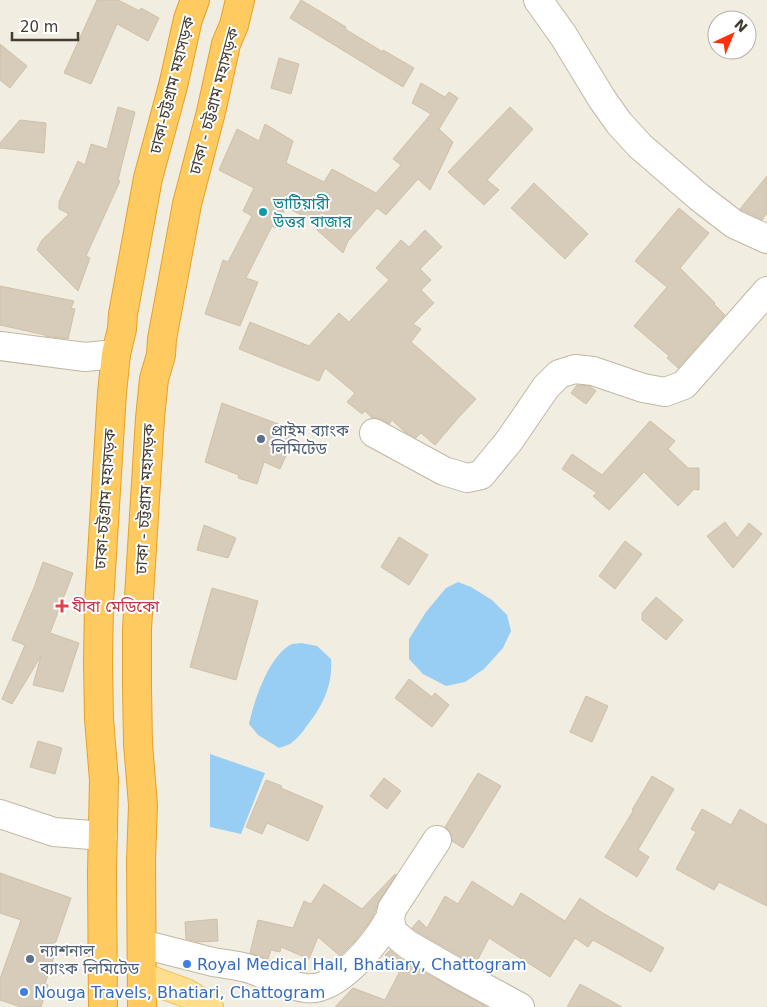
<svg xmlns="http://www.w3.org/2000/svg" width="767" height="1007" font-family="'DejaVu Sans','Noto Sans Bengali',sans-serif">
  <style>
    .water { fill: #98cef4 }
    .building { fill: #d7cbb9; stroke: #cfc0a9 }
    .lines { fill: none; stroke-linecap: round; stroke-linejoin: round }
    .minor-casing { stroke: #c0b8a6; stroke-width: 30 }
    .major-casing { stroke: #eabf56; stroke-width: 30 }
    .highway-casing { stroke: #e6a126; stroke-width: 30 }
    .minor { stroke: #fff; stroke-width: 28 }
    .major { stroke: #ffdf8d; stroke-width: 28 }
    .highway { stroke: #ffca5f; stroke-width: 28 }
    .culture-dot { fill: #0f9aa8; stroke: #fff; stroke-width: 2 }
    .service-dot { fill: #5c6f8a; stroke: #fff; stroke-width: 2 }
    .health-dot { fill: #e0444e; stroke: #fff; stroke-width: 2 }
    .shop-dot { fill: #3f7fe0; stroke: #fff; stroke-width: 2 }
    .labels { text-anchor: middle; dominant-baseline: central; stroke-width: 4; stroke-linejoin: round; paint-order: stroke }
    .street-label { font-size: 16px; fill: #433c32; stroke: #fff }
    .culture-label { font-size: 16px; fill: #0d838f; stroke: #fff; text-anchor: start }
    .service-label { font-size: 16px; fill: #4e5e75; stroke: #fff; text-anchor: start }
    .health-label { font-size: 16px; fill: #be3a42; stroke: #fff; text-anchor: start }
    .shop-label { font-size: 16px; fill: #366cbe; stroke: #fff; text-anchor: start }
  </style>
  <rect width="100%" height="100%" fill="#f2ede1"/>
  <path class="water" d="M 458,582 L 471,587 L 492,600 L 507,615 L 511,631 L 503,648 L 484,669 L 465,682 L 446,686 L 423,674 L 409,659 L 409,639 L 426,612 L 446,588 Z
    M 301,643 L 317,646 L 331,659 C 333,686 322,707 306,727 C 302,733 296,740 290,744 C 287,745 283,747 279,748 L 258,735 L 249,724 C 254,701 268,658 290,645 C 293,643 297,644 301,643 Z
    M 210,754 L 265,773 L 241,834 L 210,827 Z"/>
  <path class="building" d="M 97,0 L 118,0 L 140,11 L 141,8 L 159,18 L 148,41 L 117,24 L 91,84 L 64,73 Z
    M 301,0 L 346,27 L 345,29 L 383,52 L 383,50 L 414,68 L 403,87 L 290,18 Z
    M 0,44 L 27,66 L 10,88 L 0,80 Z
    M 279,58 L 299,64 L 291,94 L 271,88 Z
    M 421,83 L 445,97 L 449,92 L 458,98 L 439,129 L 453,142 L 430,190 L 418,179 L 386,215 L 377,208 L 348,241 L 343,253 L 317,230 L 321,225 L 286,207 L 275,228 L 272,226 L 246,278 L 258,282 L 240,326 L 205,314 L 223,260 L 228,262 L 252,216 L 243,211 L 254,188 L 219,170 L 237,129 L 259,141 L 265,124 L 293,141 L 286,163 L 324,182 L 332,169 L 376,193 L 401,165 L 393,159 L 431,114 L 412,103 Z
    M 118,107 L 135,112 L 118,180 L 120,181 L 86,256 L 90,258 L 78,291 L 37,250 L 42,240 L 69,214 L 59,209 L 59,202 L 78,161 L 85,165 L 91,144 L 107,149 Z
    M 510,107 L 533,129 L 487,180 L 499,190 L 484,205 L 448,172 Z
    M 20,120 L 46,123 L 44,153 L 0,148 L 0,143 Z
    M 767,176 L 767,213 L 762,220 L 740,209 Z
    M 534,183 L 588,234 L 565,259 L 511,208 Z
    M 679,208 L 709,233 L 680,268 L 715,303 L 714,304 L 725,315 L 678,368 L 667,358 L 669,356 L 634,326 L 667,287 L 635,261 Z
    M 425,230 L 442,247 L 420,269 L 431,280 L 421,290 L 434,303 L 413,324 L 421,329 L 411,342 L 476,399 L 459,417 L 435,445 L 421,433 L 416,438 L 405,432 L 392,420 L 389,424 L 381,419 L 372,418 L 365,411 L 362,414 L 347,402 L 355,393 L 325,368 L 319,381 L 239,349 L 250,322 L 304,344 L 302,347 L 305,344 L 309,346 L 339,313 L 349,322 L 389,280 L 376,268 L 401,240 L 409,247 Z
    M 0,286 L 74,301 L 71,308 L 75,309 L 68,339 L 45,336 L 45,335 L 0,325 Z
    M 577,385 L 590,386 L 596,391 L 586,404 L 571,393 Z
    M 222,403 L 297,431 L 280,469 L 264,462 L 257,484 L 238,478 L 239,475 L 205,462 Z
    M 650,421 L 675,441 L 668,449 L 688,468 L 699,468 L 699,490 L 694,489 L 678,506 L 644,472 L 609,510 L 593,496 L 597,493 L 562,469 L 572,454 L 602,475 Z
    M 725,522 L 737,538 L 749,523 L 762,534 L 733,568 L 707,536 Z
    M 204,525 L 236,538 L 228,558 L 197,550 Z
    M 399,537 L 428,555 L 409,585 L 381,567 Z
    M 625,541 L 642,554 L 615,589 L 599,576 Z
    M 43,562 L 73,573 L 50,633 L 79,643 L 63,692 L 33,685 L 41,656 L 12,704 L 2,699 L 25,645 L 12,640 L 35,585 Z
    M 212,588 L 258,601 L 236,680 L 190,667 Z
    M 656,597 L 683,620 L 666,640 L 642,620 L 642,613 Z
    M 409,679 L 432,697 L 435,693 L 449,705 L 432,727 L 395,698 Z
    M 586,696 L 608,706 L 592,742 L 570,732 Z
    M 38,741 L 62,748 L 55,774 L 30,767 Z
    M 478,773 L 501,786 L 463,848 L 452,841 L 451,833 L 445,827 Z
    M 652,776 L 674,789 L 638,850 L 649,857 L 637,877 L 605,857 L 633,811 L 632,810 Z
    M 384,778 L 401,791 L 387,809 L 370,796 Z
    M 266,780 L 282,786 L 281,788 L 323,806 L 308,841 L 267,823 L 262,834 L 246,827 Z
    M 702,809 L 731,825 L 740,809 L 767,825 L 767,906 L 719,882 L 714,890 L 676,869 L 696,832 L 691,829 Z
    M 0,873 L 71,898 L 52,953 L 55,954 L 45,984 L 48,985 L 41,1007 L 21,1007 L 0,1000 L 0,979 L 21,920 L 0,913 Z
    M 395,874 L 396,875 L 379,901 L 375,912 L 371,920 L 354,942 L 340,956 L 318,937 L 309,959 L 281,947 L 280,952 L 271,950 L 268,959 L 250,953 L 258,920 L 293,928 L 304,901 L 311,904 L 324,884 L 362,909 Z
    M 472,881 L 513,907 L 521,893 L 565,921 L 580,898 L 601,912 L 664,948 L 651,972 L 593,940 L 588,947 L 575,938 L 550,977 L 489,938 L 475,965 L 416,931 L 412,928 L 419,920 L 427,928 L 445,896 L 458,904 Z
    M 217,919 L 218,941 L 198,942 L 186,939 L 185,922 Z
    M 390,950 L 399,958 L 487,1007 L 335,1007 L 353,988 L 385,1000 L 403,965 L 385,955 Z
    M 580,984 L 622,1007 L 567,1007 Z"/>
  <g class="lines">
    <defs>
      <path id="minor" d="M 538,0 L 563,35 L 602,99 L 619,123 L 640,146 L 699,197 L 734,224 L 767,239
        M 0,346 L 85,357 L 116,354
        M 374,433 L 444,471 L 467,478 L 481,475 L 509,441 L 546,387 L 559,374 L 575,369 L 593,371 L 643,388 L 665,392 L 684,385 L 767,291
        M 0,814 L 54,832 L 103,836
        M 437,840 L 392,909 L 390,918 L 392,931 L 407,944 L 466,978 L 520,1007
        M 142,944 C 166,950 189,956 213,962 C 224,964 236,965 247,968 C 266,974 285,985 305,988 C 337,993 376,943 390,918"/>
      <path id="major" d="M 142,977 L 186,993 L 209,1007"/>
      <path id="highway" d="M 103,1007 L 102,872 L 104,780 L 99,719 L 98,662 L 99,603 L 112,393 L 116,354 L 122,329 L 123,314 L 148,178 L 173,86 L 188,19 L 195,0
        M 142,1007 L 141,861 L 143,805 L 138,744 L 137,688 L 137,629 L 150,418 L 154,379 L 161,355 L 162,339 L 187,204 L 211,112 L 226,44 L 234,25 L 240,0"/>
    </defs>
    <use href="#minor" class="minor-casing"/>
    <use href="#major" class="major-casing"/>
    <use href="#highway" class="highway-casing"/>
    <use href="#minor" class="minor"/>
    <use href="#major" class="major"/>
    <use href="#highway" class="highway"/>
  </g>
  <circle class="culture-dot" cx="263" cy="212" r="5"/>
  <g class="service-dot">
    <circle cx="261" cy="439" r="5"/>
    <circle cx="30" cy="959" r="5"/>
  </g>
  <path class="health-dot" d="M59.5 598.5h5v5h5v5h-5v5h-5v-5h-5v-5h5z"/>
  <g class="shop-dot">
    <circle cx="187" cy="964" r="5"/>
    <circle cx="24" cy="992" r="5"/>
  </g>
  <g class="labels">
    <g class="street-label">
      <text transform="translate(172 85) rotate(-76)">ঢাকা-চট্টগ্রাম মহাসড়ক</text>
      <text transform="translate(214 101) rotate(-75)">ঢাকা - চট্টগ্রাম মহাসড়ক</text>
      <text transform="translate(105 499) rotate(-86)">ঢাকা-চট্টগ্রাম মহাসড়ক</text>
      <text transform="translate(145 499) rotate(-87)">ঢাকা - চট্টগ্রাম মহাসড়ক</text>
    </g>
    <g class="culture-label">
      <text x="273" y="203">ভাটিয়ারী<tspan x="273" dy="18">উত্তর বাজার</tspan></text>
    </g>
    <g class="service-label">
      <text x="271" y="430">প্রাইম ব্যাংক<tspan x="271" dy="18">লিমিটেড</tspan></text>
      <text x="40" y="950">ন্যাশনাল<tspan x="40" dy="18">ব্যাংক লিমিটেড</tspan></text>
    </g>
    <g class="health-label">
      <text x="72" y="606">যীবা মেডিকো</text>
    </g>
    <g class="shop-label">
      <text x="197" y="964">Royal Medical Hall, Bhatiary, Chattogram</text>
      <text x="34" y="992">Nouga Travels, Bhatiari, Chattogram</text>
    </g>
  </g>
  <g transform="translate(732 35) rotate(44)"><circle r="24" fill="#ffffff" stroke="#b4b1ad"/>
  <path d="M0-4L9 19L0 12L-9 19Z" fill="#ff310b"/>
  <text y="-8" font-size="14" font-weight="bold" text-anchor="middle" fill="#433c32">N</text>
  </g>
  <path d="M12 32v8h66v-8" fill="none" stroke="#433c32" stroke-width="2.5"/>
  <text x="20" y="32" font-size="15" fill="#433c32" stroke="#ffffff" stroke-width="4" paint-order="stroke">20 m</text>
</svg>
